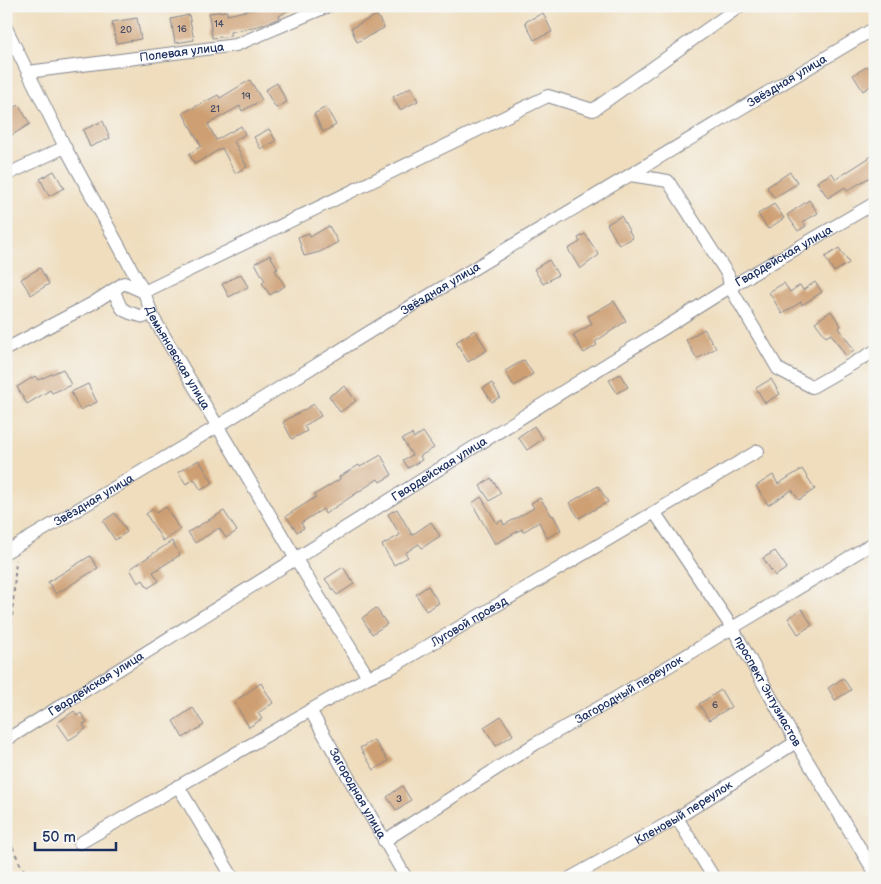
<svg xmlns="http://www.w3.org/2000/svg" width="881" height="884" font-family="'Balsamiq Sans',sans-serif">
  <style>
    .building { fill: #cd9f72 }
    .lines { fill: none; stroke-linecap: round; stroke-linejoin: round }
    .minor-casing { stroke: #85868e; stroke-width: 14 }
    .path { stroke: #85868e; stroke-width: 2; stroke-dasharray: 4 4; stroke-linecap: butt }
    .minor { stroke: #fff; stroke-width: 12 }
    .labels { text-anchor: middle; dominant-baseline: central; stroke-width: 4.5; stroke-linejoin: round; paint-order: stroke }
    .number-label { font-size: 10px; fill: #484b63 }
    .street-label { font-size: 12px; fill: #1b2f5e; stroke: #f6f6f2 }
  </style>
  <rect width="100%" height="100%" fill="#f6f6f2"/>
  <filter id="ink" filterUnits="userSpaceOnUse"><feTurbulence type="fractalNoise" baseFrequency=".02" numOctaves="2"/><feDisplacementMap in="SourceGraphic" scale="10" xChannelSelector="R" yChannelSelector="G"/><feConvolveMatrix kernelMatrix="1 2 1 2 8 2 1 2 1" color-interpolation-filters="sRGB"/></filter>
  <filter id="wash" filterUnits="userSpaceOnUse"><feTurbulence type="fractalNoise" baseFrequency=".0096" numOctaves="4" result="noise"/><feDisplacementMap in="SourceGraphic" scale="20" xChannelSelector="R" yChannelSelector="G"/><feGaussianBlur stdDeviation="1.12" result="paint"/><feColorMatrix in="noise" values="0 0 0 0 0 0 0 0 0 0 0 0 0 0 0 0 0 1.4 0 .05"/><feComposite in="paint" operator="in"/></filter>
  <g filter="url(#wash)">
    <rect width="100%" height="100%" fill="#efddbd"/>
    <g id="blocks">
      <path class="building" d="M 268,6 L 296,6 L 279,16 L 280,18 L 262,25 L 230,32 L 230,36 L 212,38 L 209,13 L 227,11 L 227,15 Z
        M 543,13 L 552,32 L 534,40 L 525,22 Z
        M 189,15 L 194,40 L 175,43 L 171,19 Z
        M 377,15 L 384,28 L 357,42 L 351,28 Z
        M 137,18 L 141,39 L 116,43 L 112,22 Z
        M 868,66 L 875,77 L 875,83 L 863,91 L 853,75 Z
        M 250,80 L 262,100 L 242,111 L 240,106 L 208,124 L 216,140 L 241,126 L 245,134 L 234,141 L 247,167 L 235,173 L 222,148 L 195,164 L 189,154 L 201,146 L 183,113 L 218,95 L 220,98 Z
        M 277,83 L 287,102 L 276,108 L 265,90 Z
        M 411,87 L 418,101 L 400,110 L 393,97 Z
        M 19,105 L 30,124 L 12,135 L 11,134 L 6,136 L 6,113 Z
        M 326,107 L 336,125 L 323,132 L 314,114 Z
        M 103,121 L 110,138 L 90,147 L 83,130 Z
        M 269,129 L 276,141 L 261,149 L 254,137 Z
        M 875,154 L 875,174 L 847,191 L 845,187 L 828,198 L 817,182 L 832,173 L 836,179 Z
        M 54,171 L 64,188 L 49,196 L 40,179 Z
        M 790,172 L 798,183 L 774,198 L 767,187 Z
        M 809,200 L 818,213 L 803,222 L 806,226 L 798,231 L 787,215 Z
        M 774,204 L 784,218 L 768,229 L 758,214 Z
        M 621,216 L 633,238 L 619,245 L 607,224 Z
        M 329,226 L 338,242 L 320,252 L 304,256 L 298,237 L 309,233 L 310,237 Z
        M 585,234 L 599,255 L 580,269 L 568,249 L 580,242 L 578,238 Z
        M 839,248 L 849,263 L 834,272 L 825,257 Z
        M 270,255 L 278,269 L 275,270 L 285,286 L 270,295 L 262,283 L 265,281 L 255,263 Z
        M 549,260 L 558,275 L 543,284 L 534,269 Z
        M 40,268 L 49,284 L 31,295 L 21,279 Z
        M 241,274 L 248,287 L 229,297 L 222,284 Z
        M 815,282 L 822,292 L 802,305 L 801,302 L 782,314 L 769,292 L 784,283 L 790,292 L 800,285 L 803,290 Z
        M 614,301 L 626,321 L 595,342 L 597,345 L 584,353 L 573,335 L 592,324 L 588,316 Z
        M 831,311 L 841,326 L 839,328 L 854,350 L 846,356 L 831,334 L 826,337 L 815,322 Z
        M 704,329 L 716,348 L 697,359 L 686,340 Z
        M 475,330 L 487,350 L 468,362 L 456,342 Z
        M 524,360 L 533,374 L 514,386 L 505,371 Z
        M 63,369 L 71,385 L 52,393 L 50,390 L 27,404 L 17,387 L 35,376 L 38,380 Z
        M 620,374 L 628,387 L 617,393 L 609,380 Z
        M 771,379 L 780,394 L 765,403 L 756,388 Z
        M 492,383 L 500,397 L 492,402 L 483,388 Z
        M 88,384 L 97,402 L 80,410 L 71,392 Z
        M 345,386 L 356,401 L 340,412 L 329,396 Z
        M 314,404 L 321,416 L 304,426 L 307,431 L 292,439 L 283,422 Z
        M 534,426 L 543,439 L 527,450 L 518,437 Z
        M 423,432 L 434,448 L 420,456 L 422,460 L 408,468 L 403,460 L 412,455 L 402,439 L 412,434 L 414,438 Z
        M 381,455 L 392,475 L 380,482 L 378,479 L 325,514 L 323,509 L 301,523 L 304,528 L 297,532 L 286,516 L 316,497 L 314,495 L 340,479 L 339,477 L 359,465 L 360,467 Z
        M 199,460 L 213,483 L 201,490 L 194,479 L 186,484 L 178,472 Z
        M 802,469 L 815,489 L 799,500 L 792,490 L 768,505 L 756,486 L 773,475 L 778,484 Z
        M 491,478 L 501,493 L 490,501 L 480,486 Z
        M 598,486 L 608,502 L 579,518 L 569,503 Z
        M 481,497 L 497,523 L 502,520 L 504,525 L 534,508 L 531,503 L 540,498 L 552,516 L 553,515 L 561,530 L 547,538 L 539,522 L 523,532 L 522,529 L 495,544 L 472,503 Z
        M 166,507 L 180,530 L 163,541 L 146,514 L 153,509 L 156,513 Z
        M 397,509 L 412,535 L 431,522 L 440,536 L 422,548 L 419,544 L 405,553 L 408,557 L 394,565 L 382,545 L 400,535 L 388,514 Z
        M 224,511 L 237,531 L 226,538 L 219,528 L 195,543 L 188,532 Z
        M 115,513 L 127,532 L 115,540 L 103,521 Z
        M 172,541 L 180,555 L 153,572 L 159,581 L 148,588 L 143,580 L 138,583 L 130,569 Z
        M 775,551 L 787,568 L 775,576 L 763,558 Z
        M 90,556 L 98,568 L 56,594 L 48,582 Z
        M 343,567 L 354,584 L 337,595 L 325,579 Z
        M 428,586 L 439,603 L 426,611 L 416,594 Z
        M 376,608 L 387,624 L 372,634 L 362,618 Z
        M 802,609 L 812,625 L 798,634 L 788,618 Z
        M 843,678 L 851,690 L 835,700 L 828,688 Z
        M 261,683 L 273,703 L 258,713 L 262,719 L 249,727 L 234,702 Z
        M 721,690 L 731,707 L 709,720 L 699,704 Z
        M 193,708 L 204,725 L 183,738 L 173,721 Z
        M 74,711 L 77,716 L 81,713 L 87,722 L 83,724 L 86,729 L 69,740 L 57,723 Z
        M 501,716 L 513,735 L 496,746 L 484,727 Z
        M 374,740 L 388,761 L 374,770 L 360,748 Z
        M 402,786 L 411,800 L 397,811 L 387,797 Z"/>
    </g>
  </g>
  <g filter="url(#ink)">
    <use href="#blocks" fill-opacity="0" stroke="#85868e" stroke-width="1"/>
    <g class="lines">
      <defs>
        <g id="minor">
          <path id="s1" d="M 6,28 L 65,147 L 144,292 L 153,317 L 296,559 L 368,677"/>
          <path id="s2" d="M 28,72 L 236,45 L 328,6"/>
          <path d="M 6,175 L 65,147"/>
          <path d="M 630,175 L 668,181 L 728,275 L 730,287 L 778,369 L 812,387 L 875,351"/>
          <path d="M 114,290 C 121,312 122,311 144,317 L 150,309"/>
          <path d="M 6,349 L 93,303 L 124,283 L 144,292 L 548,96 L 593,110 L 740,6"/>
          <path id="s3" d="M 655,513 L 733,629 L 796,742 L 875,873"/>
          <path id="s4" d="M 6,552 L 218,426 L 408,308 L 875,28"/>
          <path id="s5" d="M 310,710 L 406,878"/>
          <path id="s6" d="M 6,740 L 730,287 L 875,203"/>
          <path d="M 178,786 L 233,878"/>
          <path d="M 677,818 L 714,878"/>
          <path id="s7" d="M 384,841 L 535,744 L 614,699 L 875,542"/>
          <path id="s8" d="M 80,843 L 368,677 L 392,667 L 758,451"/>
          <path id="s9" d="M 570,878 L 677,818 L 796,742"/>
        </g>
      </defs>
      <use href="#minor" class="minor-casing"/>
      <path class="path" d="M 6,704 L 16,560
        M 6,832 L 20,864 L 29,878"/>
      <use href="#minor" class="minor"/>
    </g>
  </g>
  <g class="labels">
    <g class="number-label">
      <text x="219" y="24">14</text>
      <text x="182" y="29">16</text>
      <text x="126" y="30">20</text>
      <text x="246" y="96">19</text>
      <text x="215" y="109">21</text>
      <text x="715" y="705">6</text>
      <text x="399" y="799">3</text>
    </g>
    <g class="street-label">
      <text stroke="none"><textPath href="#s2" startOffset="155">Полевая улица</textPath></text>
      <text stroke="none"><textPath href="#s4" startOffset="912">Звёздная улица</textPath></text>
      <text stroke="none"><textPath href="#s6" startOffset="916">Гвардейская улица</textPath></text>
      <text stroke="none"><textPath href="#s4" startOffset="508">Звёздная улица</textPath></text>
      <text stroke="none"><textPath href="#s1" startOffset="372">Демьяновская улица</textPath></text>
      <text stroke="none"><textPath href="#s6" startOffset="511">Гвардейская улица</textPath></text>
      <text stroke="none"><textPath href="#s4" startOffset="102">Звёздная улица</textPath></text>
      <text stroke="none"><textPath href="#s8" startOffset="448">Луговой проезд</textPath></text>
      <text stroke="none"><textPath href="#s6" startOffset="106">Гвардейская улица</textPath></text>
      <text stroke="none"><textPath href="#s7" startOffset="288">Загородный переулок</textPath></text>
      <text stroke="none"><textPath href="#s3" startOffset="211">проспект Энтузиастов</textPath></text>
      <text stroke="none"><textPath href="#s5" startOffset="96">Загородная улица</textPath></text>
      <text stroke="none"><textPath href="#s9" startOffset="131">Кленовый переулок</textPath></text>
    </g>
  </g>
  <rect width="881" height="884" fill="none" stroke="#f6f6f2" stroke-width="25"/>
  <path d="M35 842v8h81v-8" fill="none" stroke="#1b2f5e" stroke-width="2.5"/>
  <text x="42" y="842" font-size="15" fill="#1b2f5e" stroke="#f6f6f2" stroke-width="4" paint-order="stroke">50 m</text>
</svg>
